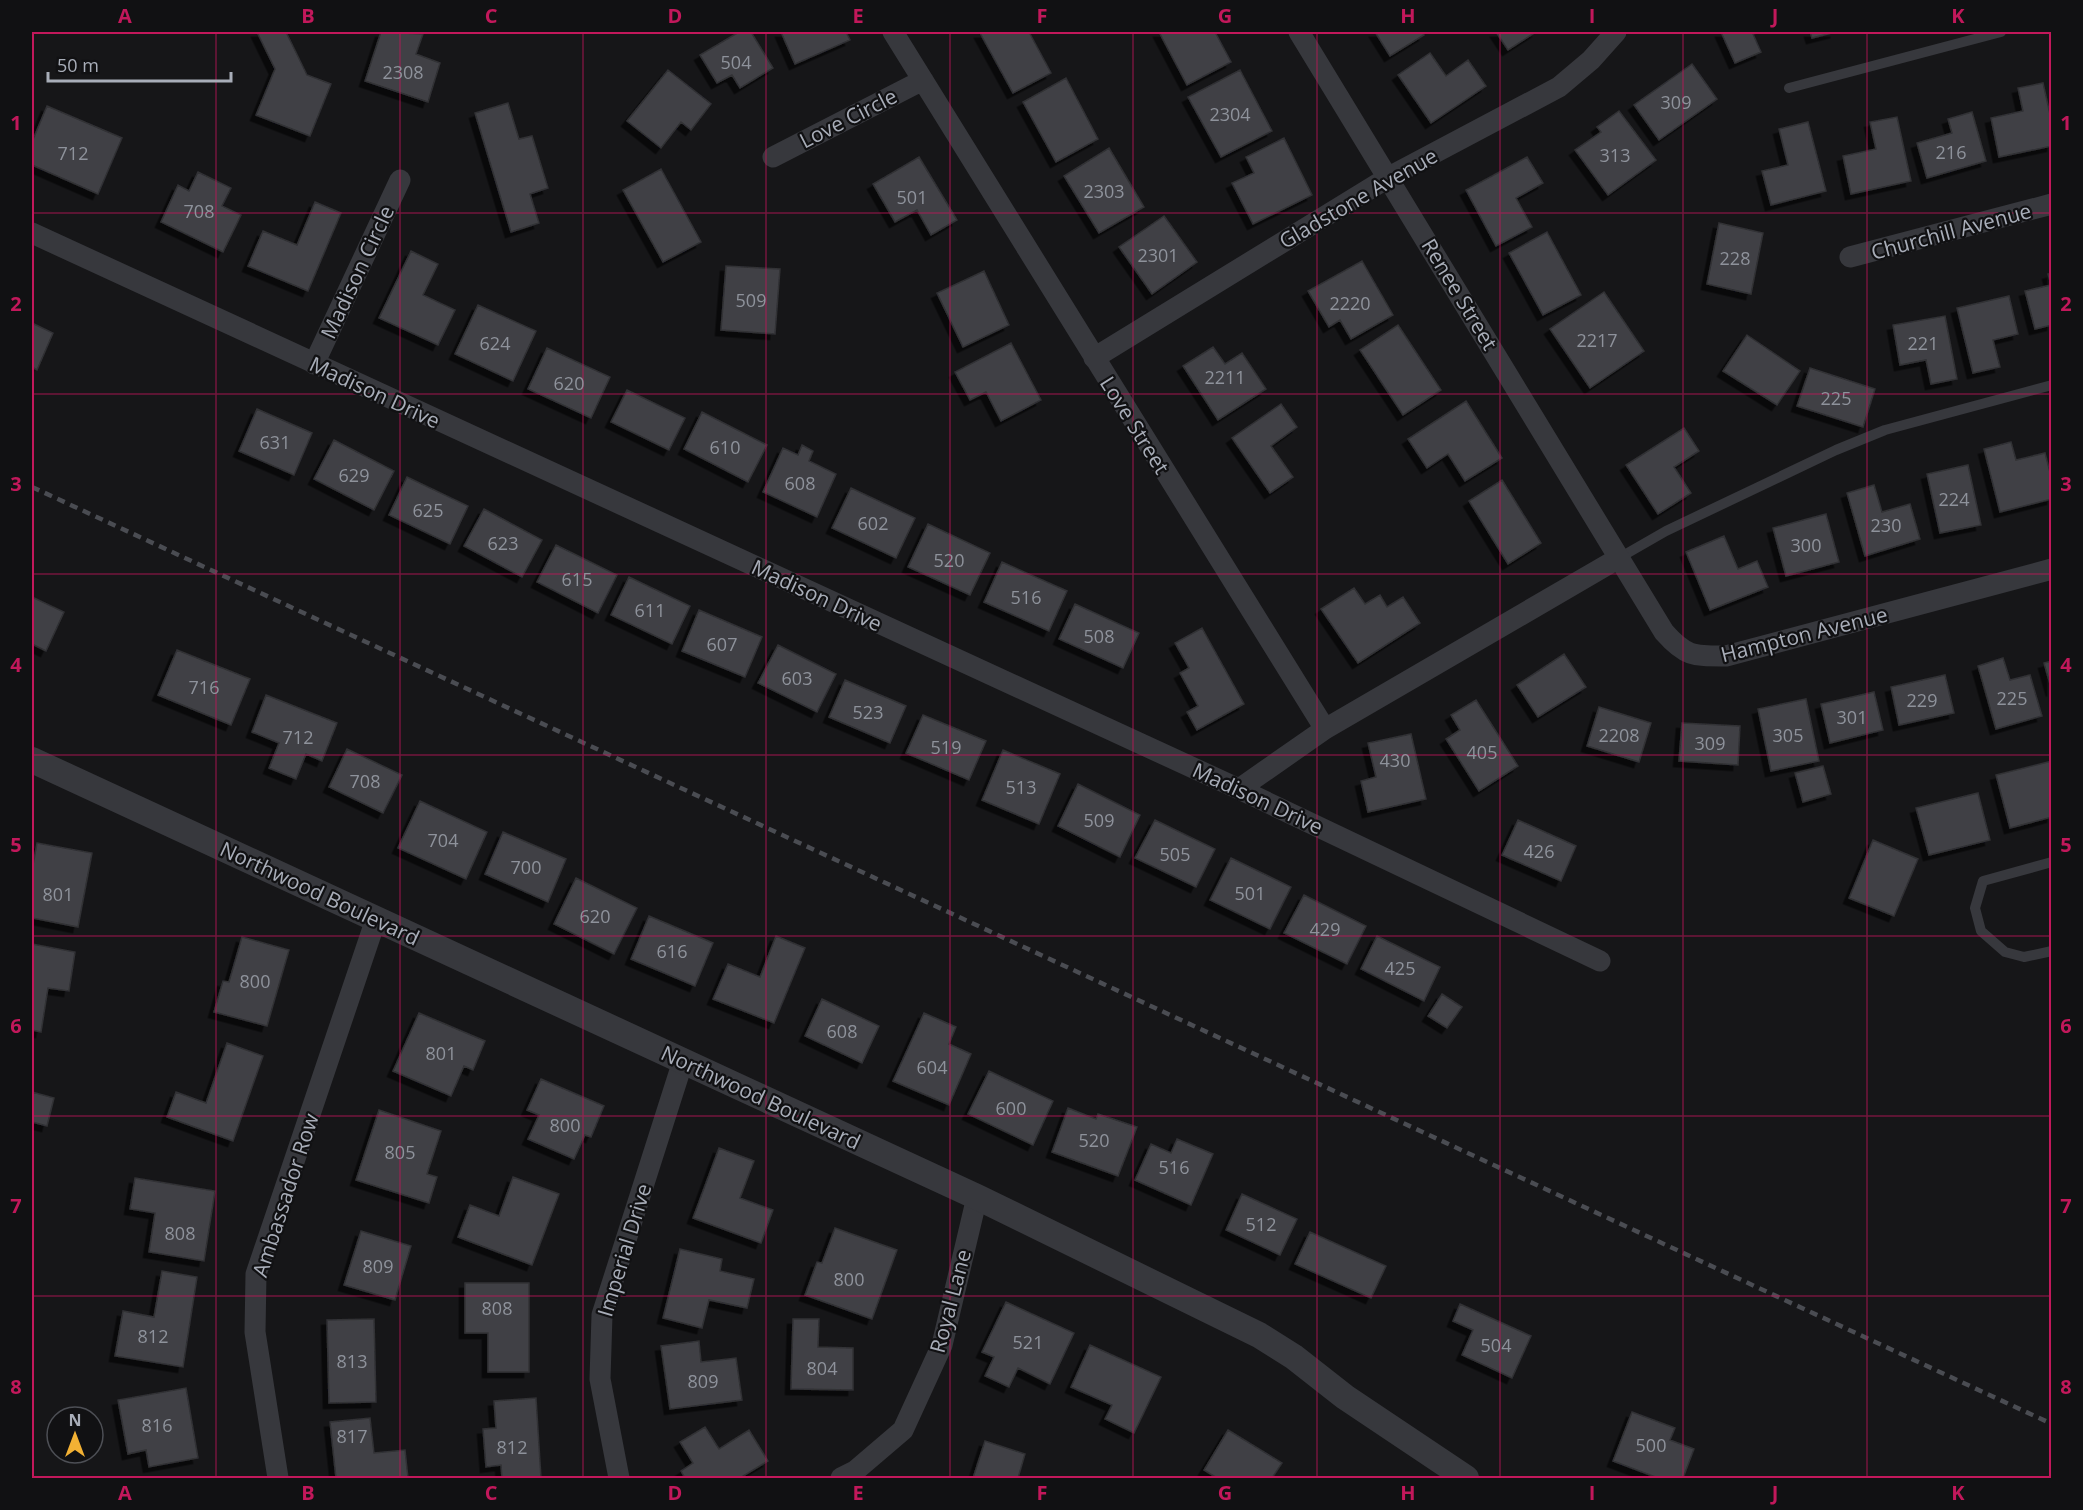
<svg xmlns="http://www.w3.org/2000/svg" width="2083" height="1510" font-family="'Open Sans',sans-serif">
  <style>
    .building { fill: #404145; stroke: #303034; stroke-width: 1.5; filter: url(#shadow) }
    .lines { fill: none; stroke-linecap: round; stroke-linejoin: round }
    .service { stroke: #37383d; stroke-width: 10 }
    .minor { stroke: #37383d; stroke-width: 21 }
    .tertiary { stroke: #37383d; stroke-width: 26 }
    .rail { stroke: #4a4c52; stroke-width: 4.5; stroke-dasharray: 8 6; stroke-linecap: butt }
    .grid { fill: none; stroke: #c2185b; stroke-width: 1.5; stroke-opacity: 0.55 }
    .labels { text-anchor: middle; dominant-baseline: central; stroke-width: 4.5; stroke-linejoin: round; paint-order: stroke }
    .number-label { font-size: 18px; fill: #8e929b }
    .street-label { font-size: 21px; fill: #a8adb8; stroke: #111113 }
    .neatline { fill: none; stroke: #c2185b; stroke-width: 2 }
    .grid-label { font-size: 20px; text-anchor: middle; font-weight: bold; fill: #c2185b }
  </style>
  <defs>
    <filter id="shadow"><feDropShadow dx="-5.5" dy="5.5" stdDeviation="0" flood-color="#0009"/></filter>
  </defs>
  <rect width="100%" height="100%" fill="#161618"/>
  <path class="building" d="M 257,32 L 286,32 L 307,75 L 331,84 L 310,136 L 256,115 L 275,69 Z
    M 381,32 L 423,34 L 416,54 L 440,63 L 428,102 L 365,81 Z
    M 739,32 L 751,32 L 773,68 L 740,88 L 732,75 L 717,83 L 700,55 Z
    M 781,32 L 846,32 L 850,40 L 795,64 Z
    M 1029,32 L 1051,73 L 1013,93 L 980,33 Z
    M 1159,32 L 1215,32 L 1231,62 L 1187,85 Z
    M 1375,32 L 1422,32 L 1424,35 L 1390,56 Z
    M 1496,32 L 1536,32 L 1508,50 Z
    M 1721,32 L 1760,32 L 1753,34 L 1761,52 L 1735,63 Z
    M 1810,32 L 1836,32 L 1812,38 Z
    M 1430,53 L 1446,76 L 1468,60 L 1486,86 L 1431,123 L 1398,75 Z
    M 1692,64 L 1717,99 L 1659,140 L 1634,105 Z
    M 668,70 L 711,104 L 691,130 L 681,122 L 661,148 L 627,121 Z
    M 1240,70 L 1272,131 L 1221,157 L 1188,97 Z
    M 1066,78 L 1098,139 L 1056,162 L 1023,102 Z
    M 2043,83 L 2052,123 L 2052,146 L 1999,157 L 1991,118 L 2023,111 L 2018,88 Z
    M 508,103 L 519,139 L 532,136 L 548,188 L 530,194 L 539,223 L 511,232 L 475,113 Z
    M 47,106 L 122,138 L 98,194 L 32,165 L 32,142 Z
    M 1619,111 L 1656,160 L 1608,195 L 1575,150 L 1601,132 L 1597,127 Z
    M 1972,112 L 1986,161 L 1927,178 L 1917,143 L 1952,133 L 1948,119 Z
    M 1897,117 L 1911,181 L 1851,194 L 1843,156 L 1876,149 L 1870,122 Z
    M 1808,122 L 1826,191 L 1771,205 L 1762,171 L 1788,165 L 1779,129 Z
    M 1284,138 L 1312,195 L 1253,224 L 1232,183 L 1254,173 L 1246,157 Z
    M 1109,148 L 1144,207 L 1099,233 L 1064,176 Z
    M 919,157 L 957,220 L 931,235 L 917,210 L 895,222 L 873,184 Z
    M 1527,157 L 1543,183 L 1516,198 L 1532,227 L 1496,246 L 1466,190 Z
    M 661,169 L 701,242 L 663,262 L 623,190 Z
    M 198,172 L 231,188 L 222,206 L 241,215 L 223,252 L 161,222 L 178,185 L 189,191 Z
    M 315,202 L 341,213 L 308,291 L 248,266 L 263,231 L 297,245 Z
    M 1164,216 L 1197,262 L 1152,294 L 1119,247 Z
    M 1719,223 L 1763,233 L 1751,294 L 1707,284 Z
    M 1547,232 L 1581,295 L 1543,315 L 1509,253 Z
    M 411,251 L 438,264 L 423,295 L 455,310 L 438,345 L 379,318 Z
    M 1362,261 L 1393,315 L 1351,339 L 1340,320 L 1329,327 L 1308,291 Z
    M 726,266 L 780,269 L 775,334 L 721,330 Z
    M 984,271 L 1009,325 L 963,347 L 937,293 Z
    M 2052,273 L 2052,325 L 2035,329 L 2025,291 L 2051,285 L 2048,274 Z
    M 1604,292 L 1644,351 L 1590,388 L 1550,329 Z
    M 2009,296 L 2018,334 L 1993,340 L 2000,367 L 1973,373 L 1957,308 Z
    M 478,305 L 536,331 L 513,381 L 455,354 Z
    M 1945,316 L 1957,379 L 1931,384 L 1926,360 L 1900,365 L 1893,325 Z
    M 32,323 L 53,333 L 37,370 L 32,367 Z
    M 1398,325 L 1441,390 L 1403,415 L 1360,350 Z
    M 1747,335 L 1800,371 L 1777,405 L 1723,371 Z
    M 1011,343 L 1041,400 L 1001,421 L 986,392 L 970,400 L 955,372 Z
    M 1213,347 L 1225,364 L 1242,353 L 1266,389 L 1218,420 L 1183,366 Z
    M 547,348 L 610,377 L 591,418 L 528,389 Z
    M 1810,368 L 1875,389 L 1863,427 L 1797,406 Z
    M 627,390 L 685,418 L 669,450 L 611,422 Z
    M 1466,401 L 1502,458 L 1465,481 L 1448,454 L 1427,468 L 1408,439 Z
    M 1281,404 L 1297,427 L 1271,446 L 1293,477 L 1270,493 L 1232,438 Z
    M 257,409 L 312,433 L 294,475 L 239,451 Z
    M 702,412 L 767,445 L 748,482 L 684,449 Z
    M 1684,428 L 1699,451 L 1674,467 L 1691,493 L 1658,514 L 1626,465 Z
    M 334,440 L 394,471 L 374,510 L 314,479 Z
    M 2011,442 L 2016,460 L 2045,453 L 2052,480 L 2052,499 L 2000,512 L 1984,449 Z
    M 802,445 L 813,451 L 809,461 L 836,474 L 817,517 L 763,492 L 783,448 L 798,455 Z
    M 1968,465 L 1981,525 L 1940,533 L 1927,474 Z
    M 407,477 L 468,506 L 450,544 L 389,515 Z
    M 1502,480 L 1541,543 L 1508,564 L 1469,501 Z
    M 1874,485 L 1882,512 L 1910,504 L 1920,539 L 1865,556 L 1847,493 Z
    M 851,488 L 915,518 L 896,558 L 832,528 Z
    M 484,509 L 542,540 L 522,577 L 464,546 Z
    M 1826,514 L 1839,562 L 1786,576 L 1773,528 Z
    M 928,524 L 990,553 L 970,595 L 908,567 Z
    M 1724,536 L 1738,569 L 1757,561 L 1768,587 L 1710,610 L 1686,552 Z
    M 556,545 L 617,575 L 598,613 L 537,582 Z
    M 1002,562 L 1067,591 L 1049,631 L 984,602 Z
    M 629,577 L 690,606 L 672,644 L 611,615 Z
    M 1354,588 L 1365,604 L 1380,595 L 1387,607 L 1403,597 L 1420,623 L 1358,663 L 1321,609 Z
    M 32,597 L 64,612 L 46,651 L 32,644 Z
    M 1075,604 L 1139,633 L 1123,668 L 1059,639 Z
    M 699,610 L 762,637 L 745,677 L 682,651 Z
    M 1202,628 L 1244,704 L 1197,730 L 1187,712 L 1198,706 L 1180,673 L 1189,668 L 1175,643 Z
    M 778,645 L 836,674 L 817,712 L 758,683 Z
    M 177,650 L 250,679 L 231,725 L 158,695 Z
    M 1564,654 L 1586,687 L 1538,717 L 1517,685 Z
    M 2003,658 L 2010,680 L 2030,675 L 2042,716 L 1996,729 L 1978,666 Z
    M 2052,661 L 2052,691 L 2044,663 Z
    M 1945,675 L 1954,713 L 1899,725 L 1891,687 Z
    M 845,680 L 906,706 L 890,743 L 829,717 Z
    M 1874,692 L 1883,730 L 1830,743 L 1821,704 Z
    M 266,695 L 337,723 L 322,761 L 306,754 L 296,779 L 269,768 L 279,743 L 252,732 Z
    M 1806,699 L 1819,761 L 1771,771 L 1758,709 Z
    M 1476,700 L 1518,766 L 1479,791 L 1446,739 L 1460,730 L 1451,715 Z
    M 1599,707 L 1651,723 L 1639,762 L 1587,746 Z
    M 923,715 L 986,741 L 969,780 L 906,753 Z
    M 1682,723 L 1740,726 L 1738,765 L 1679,761 Z
    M 1411,734 L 1426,799 L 1368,812 L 1361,781 L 1376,777 L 1368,743 Z
    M 347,749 L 402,775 L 383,813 L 329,787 Z
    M 1003,750 L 1060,774 L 1039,824 L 982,800 Z
    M 2052,761 L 2052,817 L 2010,828 L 1996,775 Z
    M 1823,766 L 1831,794 L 1803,802 L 1795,773 Z
    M 1078,784 L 1140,815 L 1120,857 L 1058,826 Z
    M 1978,793 L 1990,840 L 1929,855 L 1916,808 Z
    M 420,801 L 487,832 L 466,879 L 398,848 Z
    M 1155,820 L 1215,849 L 1196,887 L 1135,858 Z
    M 1518,820 L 1576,846 L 1561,881 L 1502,855 Z
    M 503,832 L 566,859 L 548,902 L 485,874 Z
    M 1873,840 L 1918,859 L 1894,916 L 1849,898 Z
    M 37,843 L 92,853 L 78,927 L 32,918 L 32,870 Z
    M 1231,858 L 1291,887 L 1270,929 L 1210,900 Z
    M 576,878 L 637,908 L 614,954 L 554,924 Z
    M 1304,895 L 1366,926 L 1347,964 L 1284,933 Z
    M 649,916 L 713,943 L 695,986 L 631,959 Z
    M 776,936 L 805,948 L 774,1023 L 713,999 L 728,964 L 760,977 Z
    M 1377,936 L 1440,967 L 1424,1001 L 1361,969 Z
    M 242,937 L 289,950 L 267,1026 L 214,1012 L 223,981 L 229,982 Z
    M 32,944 L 75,952 L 69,991 L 48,988 L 41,1032 L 32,1030 Z
    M 1442,994 L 1462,1007 L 1447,1028 L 1428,1016 Z
    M 822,999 L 879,1026 L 862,1063 L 805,1036 Z
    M 419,1013 L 485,1041 L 473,1070 L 464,1066 L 451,1096 L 393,1071 Z
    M 924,1013 L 956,1027 L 949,1044 L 971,1054 L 949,1105 L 893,1081 Z
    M 227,1043 L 263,1056 L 233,1141 L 167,1117 L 176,1092 L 206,1103 Z
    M 989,1071 L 1053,1101 L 1033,1145 L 968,1114 Z
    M 541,1079 L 604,1106 L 591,1137 L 585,1135 L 574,1159 L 528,1139 L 539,1115 L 527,1110 Z
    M 32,1092 L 54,1098 L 47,1126 L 32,1122 Z
    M 1068,1108 L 1096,1119 L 1098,1114 L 1137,1127 L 1118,1176 L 1052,1152 Z
    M 379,1110 L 441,1131 L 427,1174 L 437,1177 L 429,1203 L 356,1180 Z
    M 1177,1139 L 1213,1154 L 1191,1205 L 1135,1180 L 1151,1144 L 1171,1153 Z
    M 719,1148 L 754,1161 L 740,1198 L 773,1210 L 761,1243 L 693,1218 Z
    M 513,1177 L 559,1194 L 532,1265 L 458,1237 L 470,1205 L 499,1216 Z
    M 135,1178 L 215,1191 L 204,1261 L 149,1252 L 155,1213 L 130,1209 Z
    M 1242,1194 L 1297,1219 L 1280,1255 L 1226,1230 Z
    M 835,1228 L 897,1250 L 872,1319 L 805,1295 L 817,1262 L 822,1263 Z
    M 361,1231 L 411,1246 L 395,1300 L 344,1285 Z
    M 1310,1232 L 1386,1266 L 1371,1298 L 1295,1264 Z
    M 680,1249 L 722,1259 L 720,1271 L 754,1279 L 747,1308 L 709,1300 L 702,1328 L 663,1318 Z
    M 162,1271 L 197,1277 L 183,1367 L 115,1356 L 123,1311 L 154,1317 Z
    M 465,1283 L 529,1283 L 529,1372 L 488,1372 L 488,1333 L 465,1333 Z
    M 1006,1302 L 1074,1333 L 1050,1384 L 1018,1368 L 1009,1387 L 985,1376 L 994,1357 L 982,1352 Z
    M 1460,1304 L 1531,1336 L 1512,1378 L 1462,1355 L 1473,1330 L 1453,1321 Z
    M 374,1319 L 376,1402 L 329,1403 L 327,1320 Z
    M 793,1319 L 819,1319 L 818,1347 L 853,1348 L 853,1390 L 791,1389 Z
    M 699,1341 L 701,1362 L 736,1358 L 742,1400 L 670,1409 L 661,1346 Z
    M 1090,1345 L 1161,1377 L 1134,1433 L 1105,1419 L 1112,1405 L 1071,1387 Z
    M 186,1388 L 198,1458 L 149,1467 L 146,1450 L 128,1454 L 118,1400 Z
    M 536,1398 L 541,1478 L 502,1478 L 501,1465 L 486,1467 L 483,1429 L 496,1428 L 494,1401 Z
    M 1632,1412 L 1675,1428 L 1670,1440 L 1694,1449 L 1683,1478 L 1658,1478 L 1613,1461 Z
    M 370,1418 L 374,1453 L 405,1450 L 408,1478 L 336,1478 L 330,1422 Z
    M 705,1427 L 719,1449 L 749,1430 L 768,1461 L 740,1478 L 685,1478 L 681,1471 L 693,1463 L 680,1442 Z
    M 1228,1430 L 1282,1463 L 1272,1478 L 1217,1478 L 1204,1470 Z
    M 985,1441 L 1025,1454 L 1018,1478 L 973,1478 Z"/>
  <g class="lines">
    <path class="service" d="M 1789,88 L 2001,32
      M 1619,558 L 1666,531 L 1836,450 L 1885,430 L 2052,385
      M 2052,862 L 1983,881 L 1975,908 L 1981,931 L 2005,952 L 2024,957 L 2052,951"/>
    <path class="minor" d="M 893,32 L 1325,729
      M 1299,32 L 1664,632 C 1686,657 1694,656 1726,656 L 2052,569
      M 773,157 L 923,80
      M 32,233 L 1239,789 L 1600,961
      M 1850,257 L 2052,204
      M 1094,358 L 1389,177 L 1559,87 L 1591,60 L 1616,32
      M 314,364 L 400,180
      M 1239,789 L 1325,729 L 1619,558
      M 278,1478 L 255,1332 L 256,1274 L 376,919
      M 619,1478 L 600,1379 L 602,1315 L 683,1061
      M 841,1478 L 855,1471 L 903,1430 L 942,1345 L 977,1197"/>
    <path class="tertiary" d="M 32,760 L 977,1197 L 1259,1335 L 1294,1357 L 1345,1397 L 1466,1478"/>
    <path class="rail" d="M 32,487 L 2052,1424"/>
  </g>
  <path class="grid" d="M 216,32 L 216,1478M 400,32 L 400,1478M 583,32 L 583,1478M 766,32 L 766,1478M 950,32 L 950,1478M 1133,32 L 1133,1478M 1317,32 L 1317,1478M 1500,32 L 1500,1478M 1683,32 L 1683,1478M 1867,32 L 1867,1478M 32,213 L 2052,213M 32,394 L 2052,394M 32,574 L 2052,574M 32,755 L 2052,755M 32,936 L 2052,936M 32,1116 L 2052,1116M 32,1296 L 2052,1296"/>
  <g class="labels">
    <g class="number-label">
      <text x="736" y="62">504</text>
      <text x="403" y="72">2308</text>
      <text x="1676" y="102">309</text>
      <text x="1230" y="114">2304</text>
      <text x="1951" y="152">216</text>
      <text x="73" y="153">712</text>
      <text x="1615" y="155">313</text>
      <text x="1104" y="191">2303</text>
      <text x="912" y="197">501</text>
      <text x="199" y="211">708</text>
      <text x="1158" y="255">2301</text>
      <text x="1735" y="258">228</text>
      <text x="751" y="300">509</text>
      <text x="1350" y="303">2220</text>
      <text x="1597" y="340">2217</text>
      <text x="495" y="343">624</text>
      <text x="1923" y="343">221</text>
      <text x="1225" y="377">2211</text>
      <text x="569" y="383">620</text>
      <text x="1836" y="398">225</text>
      <text x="275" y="442">631</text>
      <text x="725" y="447">610</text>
      <text x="354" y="475">629</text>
      <text x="800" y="483">608</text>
      <text x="1954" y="499">224</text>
      <text x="428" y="510">625</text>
      <text x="873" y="523">602</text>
      <text x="1886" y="525">230</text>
      <text x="503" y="543">623</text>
      <text x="1806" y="545">300</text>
      <text x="949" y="560">520</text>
      <text x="577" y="579">615</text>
      <text x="1026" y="597">516</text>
      <text x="650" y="610">611</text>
      <text x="1099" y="636">508</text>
      <text x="722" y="644">607</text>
      <text x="797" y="678">603</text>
      <text x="204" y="687">716</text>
      <text x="2012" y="698">225</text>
      <text x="1922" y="700">229</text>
      <text x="868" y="712">523</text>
      <text x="1852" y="717">301</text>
      <text x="1619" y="735">2208</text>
      <text x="1788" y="735">305</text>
      <text x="298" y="737">712</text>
      <text x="1710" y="743">309</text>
      <text x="946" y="747">519</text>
      <text x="1482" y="752">405</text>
      <text x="1395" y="760">430</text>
      <text x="365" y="781">708</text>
      <text x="1021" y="787">513</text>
      <text x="1099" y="820">509</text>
      <text x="443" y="840">704</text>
      <text x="1539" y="851">426</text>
      <text x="1175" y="854">505</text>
      <text x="526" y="867">700</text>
      <text x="1250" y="893">501</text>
      <text x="58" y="894">801</text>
      <text x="595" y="916">620</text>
      <text x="1325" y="929">429</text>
      <text x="672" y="951">616</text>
      <text x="1400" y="968">425</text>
      <text x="255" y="981">800</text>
      <text x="842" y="1031">608</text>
      <text x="441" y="1053">801</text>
      <text x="932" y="1067">604</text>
      <text x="1011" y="1108">600</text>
      <text x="565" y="1125">800</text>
      <text x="1094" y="1140">520</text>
      <text x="400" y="1152">805</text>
      <text x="1174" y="1167">516</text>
      <text x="1261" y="1224">512</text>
      <text x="180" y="1233">808</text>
      <text x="378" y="1266">809</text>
      <text x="849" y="1279">800</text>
      <text x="497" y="1308">808</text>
      <text x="153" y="1336">812</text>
      <text x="1028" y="1342">521</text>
      <text x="1496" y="1345">504</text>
      <text x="352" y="1361">813</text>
      <text x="822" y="1368">804</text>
      <text x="703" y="1381">809</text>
      <text x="157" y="1425">816</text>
      <text x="352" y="1436">817</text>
      <text x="1651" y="1445">500</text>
      <text x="512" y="1447">812</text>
    </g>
    <g class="street-label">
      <text transform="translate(848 118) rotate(-27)">Love Circle</text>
      <text transform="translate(1358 198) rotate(-30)">Gladstone Avenue</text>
      <text transform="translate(1951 231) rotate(-15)">Churchill Avenue</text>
      <text transform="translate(357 272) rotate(-65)">Madison Circle</text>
      <text transform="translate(1460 294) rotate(59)">Renee Street</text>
      <text transform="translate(375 392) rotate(25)">Madison Drive</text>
      <text transform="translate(1135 425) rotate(58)">Love Street</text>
      <text transform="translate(817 595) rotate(25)">Madison Drive</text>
      <text transform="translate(1804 634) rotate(-14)">Hampton Avenue</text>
      <text transform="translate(1258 798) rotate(25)">Madison Drive</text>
      <text transform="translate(320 893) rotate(25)">Northwood Boulevard</text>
      <text transform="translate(761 1097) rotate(25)">Northwood Boulevard</text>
      <text transform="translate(285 1195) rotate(-72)">Ambassador Row</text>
      <text transform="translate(624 1250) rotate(-73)">Imperial Drive</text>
      <text transform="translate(950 1301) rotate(-75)">Royal Lane</text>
    </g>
  </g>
  <rect width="2083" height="1510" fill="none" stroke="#111113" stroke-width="66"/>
  <g transform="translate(75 1435)"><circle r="28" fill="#111113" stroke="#4d4f55" stroke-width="1.5"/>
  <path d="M0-4.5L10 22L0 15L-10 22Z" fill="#f2b134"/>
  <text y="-9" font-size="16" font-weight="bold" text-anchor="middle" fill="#a8adb8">N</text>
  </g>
  <path d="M48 72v9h183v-9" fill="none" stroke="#a8adb8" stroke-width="3"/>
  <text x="57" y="72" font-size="18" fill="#a8adb8" stroke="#111113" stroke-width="4.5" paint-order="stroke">50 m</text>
  <rect x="33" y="33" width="2017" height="1444" class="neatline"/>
  <g class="grid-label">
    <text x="125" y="23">A</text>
    <text x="308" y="23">B</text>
    <text x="491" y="23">C</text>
    <text x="675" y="23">D</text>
    <text x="858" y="23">E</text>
    <text x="1042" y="23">F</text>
    <text x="1225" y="23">G</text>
    <text x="1408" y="23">H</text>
    <text x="1592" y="23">I</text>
    <text x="1775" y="23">J</text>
    <text x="1958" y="23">K</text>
    <text x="16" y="130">1</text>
    <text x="2066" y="130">1</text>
    <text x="16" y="311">2</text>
    <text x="2066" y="311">2</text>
    <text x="16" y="491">3</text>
    <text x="2066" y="491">3</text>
    <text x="16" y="672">4</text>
    <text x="2066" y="672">4</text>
    <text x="16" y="852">5</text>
    <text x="2066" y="852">5</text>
    <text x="16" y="1033">6</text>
    <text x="2066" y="1033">6</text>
    <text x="16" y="1213">7</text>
    <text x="2066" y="1213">7</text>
    <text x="16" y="1394">8</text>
    <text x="2066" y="1394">8</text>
    <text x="125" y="1500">A</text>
    <text x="308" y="1500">B</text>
    <text x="491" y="1500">C</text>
    <text x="675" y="1500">D</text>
    <text x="858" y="1500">E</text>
    <text x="1042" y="1500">F</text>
    <text x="1225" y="1500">G</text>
    <text x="1408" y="1500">H</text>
    <text x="1592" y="1500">I</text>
    <text x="1775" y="1500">J</text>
    <text x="1958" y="1500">K</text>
  </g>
</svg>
